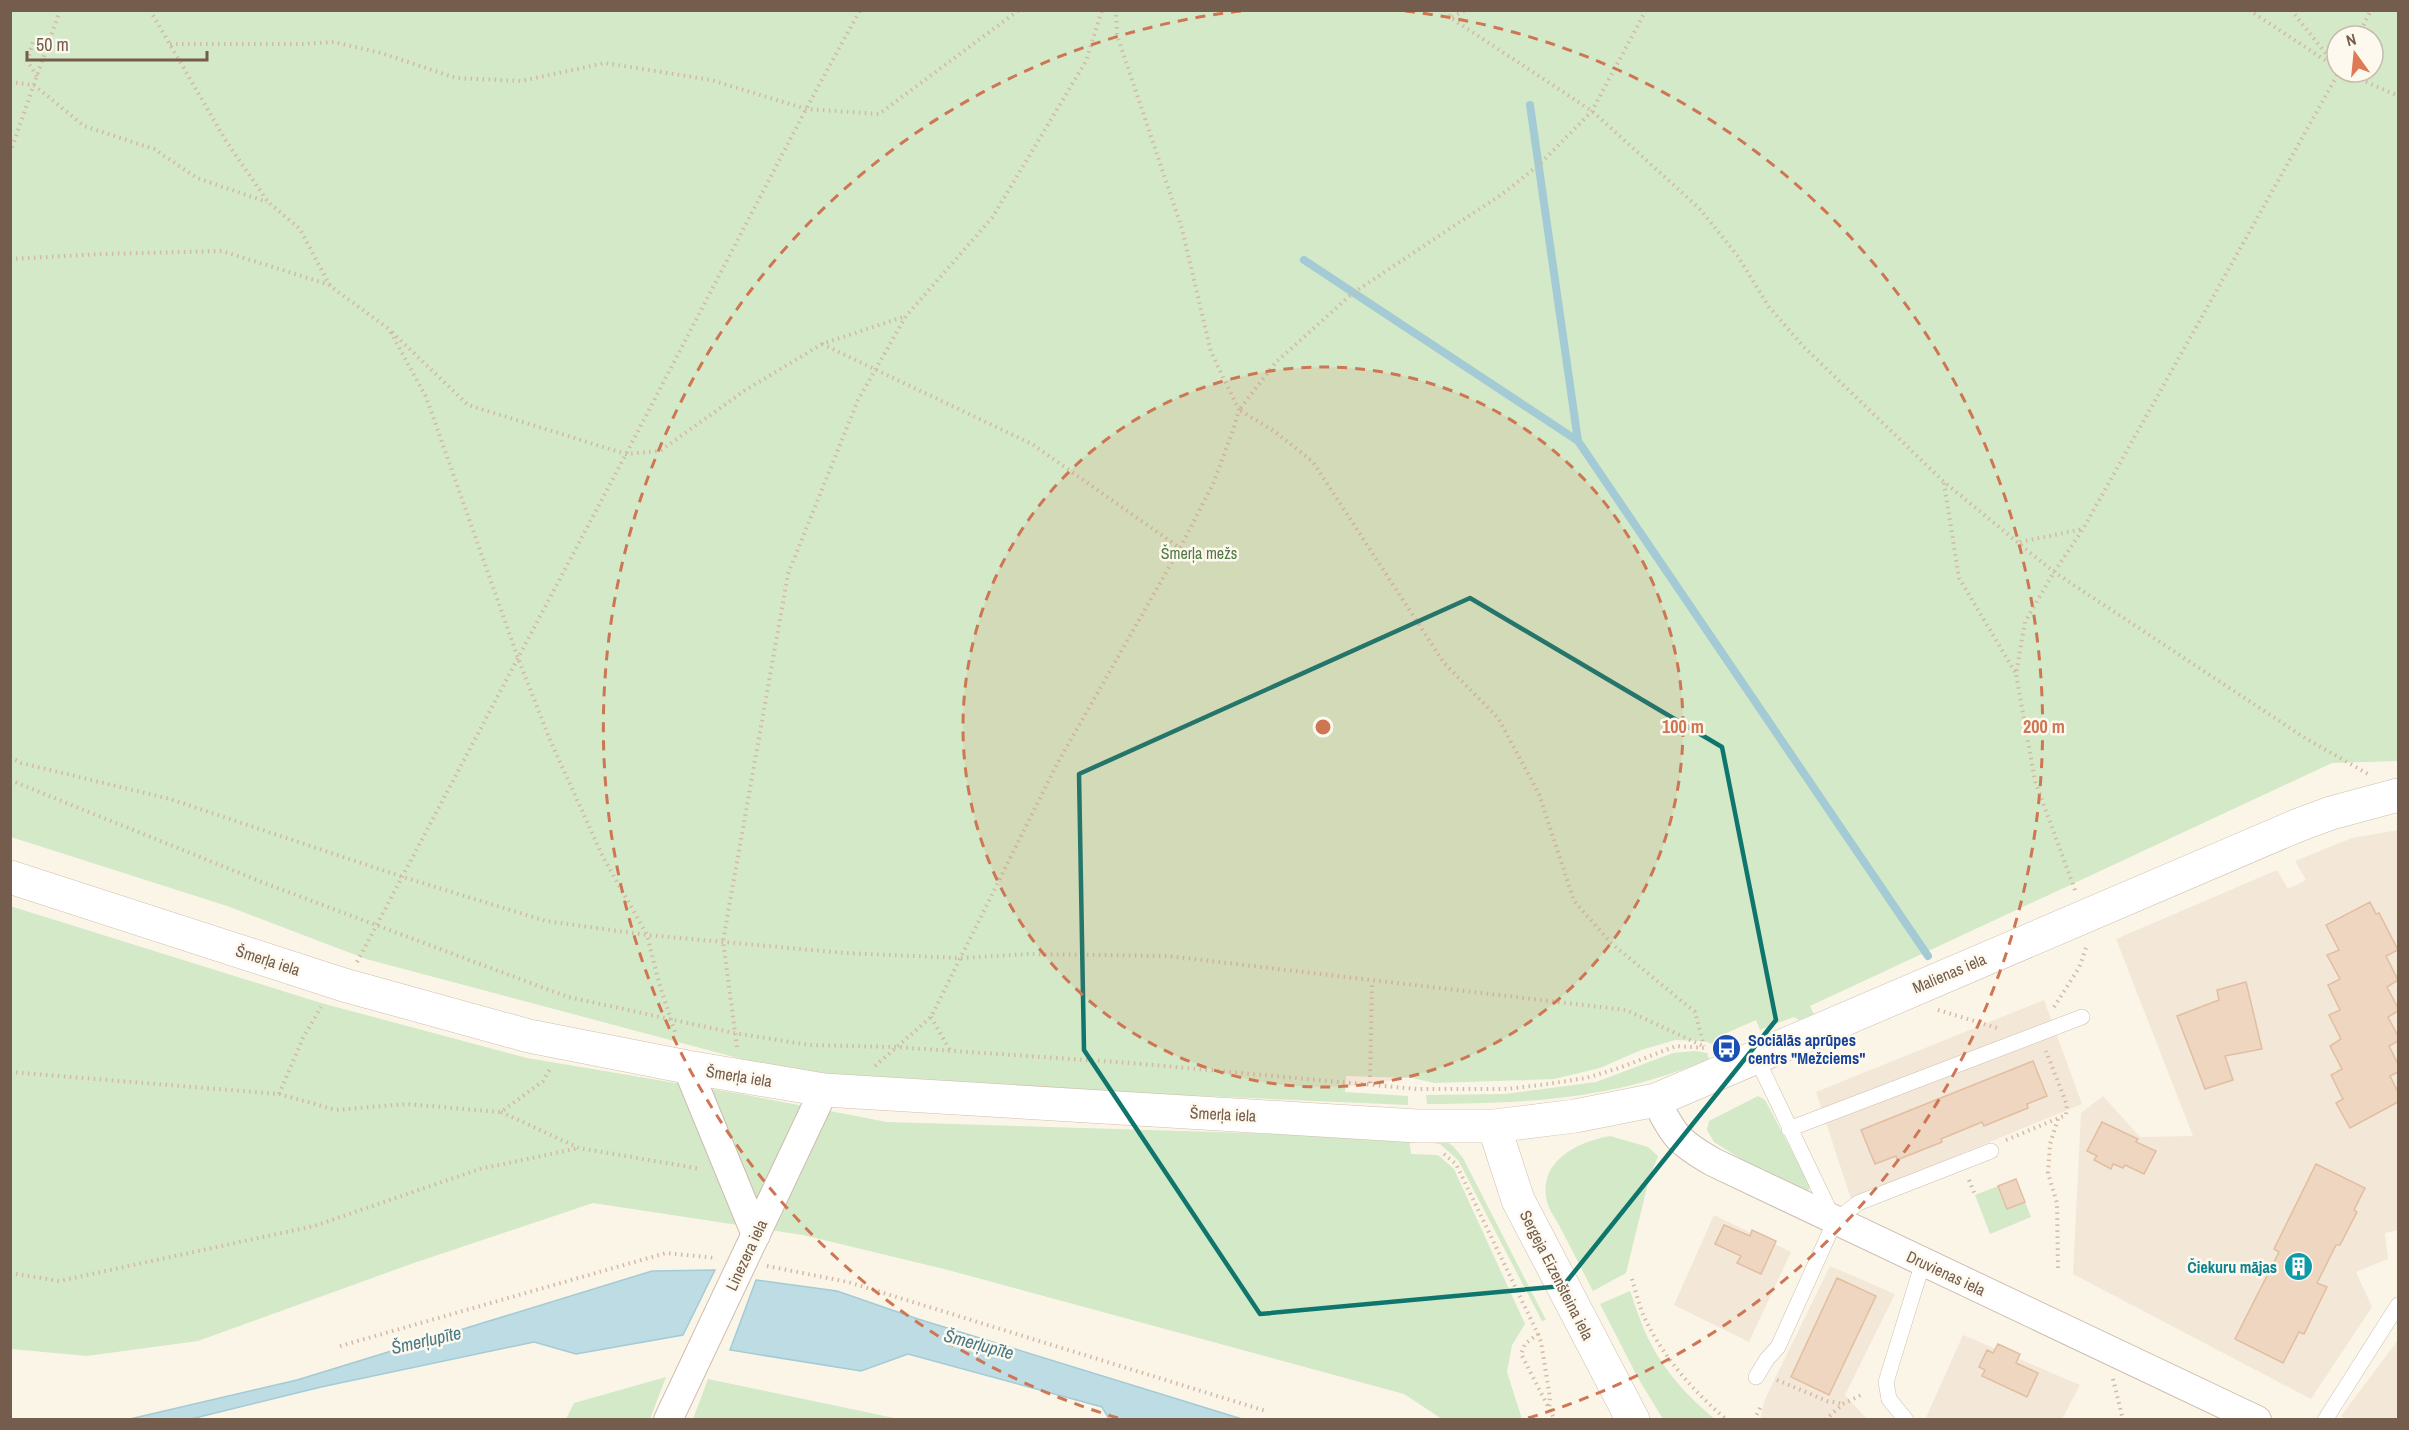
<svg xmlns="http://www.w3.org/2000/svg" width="2409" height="1430" font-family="'Archivo Narrow',sans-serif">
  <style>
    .residential { fill: #f3e7d7 }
    .green { fill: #d3e9c7; fill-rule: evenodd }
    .water { fill: #bddce4; stroke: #a4cbd5; stroke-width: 1.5 }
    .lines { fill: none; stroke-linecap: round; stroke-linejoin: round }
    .stream { stroke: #a4cbd5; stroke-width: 8 }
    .building { fill: #efd6c1; stroke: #e1bea2; stroke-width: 1.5 }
    .lane-casing { stroke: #cdbdaf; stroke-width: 16 }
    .street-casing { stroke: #cdbdaf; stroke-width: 30 }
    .secondary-casing { stroke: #cfbeac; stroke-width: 34 }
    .path { stroke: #d4b9a4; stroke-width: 4; stroke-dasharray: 1.5 4.5; stroke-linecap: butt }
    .lane { stroke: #fff; stroke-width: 15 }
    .street { stroke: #fff; stroke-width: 28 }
    .secondary { stroke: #fff; stroke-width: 33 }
    .marked { fill: none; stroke: #0f766e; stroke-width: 4.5; stroke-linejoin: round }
    .ring { fill: none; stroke: #ce7653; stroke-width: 3; stroke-dasharray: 10 8 }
    .labels { text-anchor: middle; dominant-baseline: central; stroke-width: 5; stroke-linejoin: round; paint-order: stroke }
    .park-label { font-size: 16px; fill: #527946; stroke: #fef9ee }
    .street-label { font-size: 16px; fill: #745d4d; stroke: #fef9ee }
    .transit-label { font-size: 16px; font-weight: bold; fill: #164399; stroke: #fef9ee; text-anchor: start }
    .culture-label { font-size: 16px; font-weight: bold; fill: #0d838f; stroke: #fef9ee; text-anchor: end }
    .water-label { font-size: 18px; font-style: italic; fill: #487986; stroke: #fef9ee }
    .centre { fill: #ce7653; stroke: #fef9ee; stroke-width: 3 }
    .ring-label { font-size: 18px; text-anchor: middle; font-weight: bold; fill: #ce7653; stroke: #fef9ee; stroke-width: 5; stroke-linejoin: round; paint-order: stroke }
  </style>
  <rect width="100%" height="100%" fill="#fbf5e8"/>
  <path class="residential" d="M 2398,830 L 2398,1230 L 2385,1233 L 2388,1259 L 2356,1272 L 2372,1307 L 2311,1399 L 2073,1274 L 2081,1113 L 2103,1096 L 2140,1137 L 2193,1136 L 2116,939 L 2277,870 L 2288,889 L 2306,880 L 2295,861 L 2352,838 Z
    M 2044,1000 L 2082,1104 L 1851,1199 L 1816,1092 Z
    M 1714,1215 L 1791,1252 L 1749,1342 L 1674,1305 Z
    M 1830,1266 L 1895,1294 L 1845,1395 L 1867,1419 L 1760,1420 L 1765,1399 Z
    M 1963,1335 L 2080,1385 L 2062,1419 L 1925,1420 Z
    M 2398,1340 L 2398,1419 L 2346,1419 L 2341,1416 Z"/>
  <path class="green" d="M 11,11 L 2398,11 L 2398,761 L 2332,763 L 1810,1006 L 1814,1014 L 1799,1020 L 1794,1017 L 1760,1030 L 1756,1020 L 1722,1035 L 1726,1044 L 1719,1046 L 1703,1041 L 1675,1040 L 1641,1050 L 1600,1068 L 1554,1079 L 1435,1083 L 1412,1078 L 1346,1076 L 1345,1092 L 1408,1096 L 1408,1105 L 817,1079 L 366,959 L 227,906 L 11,837 ZM 2337,36 L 2373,36 L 2373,72 L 2337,72 Z
    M 10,906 L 321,1003 L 527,1058 L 741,1094 L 887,1122 L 1409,1138 L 1411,1154 L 1438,1155 L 1454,1169 L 1525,1324 L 1512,1345 L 1507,1372 L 1522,1419 L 1442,1419 L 1404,1394 L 948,1270 L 803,1235 L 593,1203 L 411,1264 L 198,1341 L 87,1356 L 11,1349 Z
    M 1696,1051 L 1707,1053 L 1709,1059 C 1613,1100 1530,1103 1427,1104 L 1426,1095 L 1505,1094 L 1596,1082 L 1673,1053 Z
    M 1758,1096 L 1765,1100 L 1810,1185 L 1807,1196 L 1799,1195 L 1714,1142 L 1707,1130 L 1709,1121 Z
    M 1610,1136 L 1648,1147 L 1658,1156 L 1649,1179 L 1626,1273 L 1593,1291 C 1582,1270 1572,1250 1561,1229 C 1557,1221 1551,1213 1548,1205 C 1535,1163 1576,1142 1610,1136 Z
    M 1442,1139 L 1453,1146 L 1463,1158 L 1546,1320 L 1542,1321 L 1458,1160 L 1440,1144 L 1426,1142 Z
    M 1998,1186 L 2007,1209 L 2025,1202 L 2031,1217 L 1990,1234 L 1975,1195 Z
    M 1630,1291 C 1636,1307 1641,1325 1649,1340 C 1664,1371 1689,1398 1715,1419 L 1663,1419 L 1638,1378 L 1600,1304 Z
    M 666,1377 L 650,1419 L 566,1419 L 574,1403 Z
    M 708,1379 L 899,1419 L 693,1419 Z"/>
  <path class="water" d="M 715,1270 L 683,1335 L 576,1354 L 534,1342 L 321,1387 L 191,1419 L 130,1419 L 297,1380 L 652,1271 Z
    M 756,1280 L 837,1291 L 918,1319 L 1242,1419 L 1109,1419 L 1102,1407 L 908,1354 L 861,1371 L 730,1350 Z"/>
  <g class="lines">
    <path class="stream" d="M 1530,105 L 1578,441 L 1928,956
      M 1304,260 L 1578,441"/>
  </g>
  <path class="building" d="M 2370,902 L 2376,914 L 2379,913 L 2398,950 L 2386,956 L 2398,980 L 2387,987 L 2398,1008 L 2398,1011 L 2388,1017 L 2398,1036 L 2398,1041 L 2389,1046 L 2398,1064 L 2398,1072 L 2390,1076 L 2398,1092 L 2398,1102 L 2350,1128 L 2336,1103 L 2343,1099 L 2331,1075 L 2342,1069 L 2330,1046 L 2341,1039 L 2329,1015 L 2340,1010 L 2328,985 L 2340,979 L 2327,955 L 2339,950 L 2326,925 Z
    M 2246,982 L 2262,1049 L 2225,1056 L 2233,1080 L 2205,1089 L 2177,1016 L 2219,1000 L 2217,990 Z
    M 2033,1061 L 2047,1096 L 2027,1104 L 2028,1108 L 1984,1126 L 1982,1122 L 1941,1139 L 1942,1142 L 1897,1160 L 1896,1156 L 1875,1164 L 1861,1130 Z
    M 2102,1122 L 2138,1139 L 2136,1142 L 2156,1151 L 2144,1174 L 2125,1165 L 2123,1168 L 2113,1164 L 2111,1169 L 2094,1160 L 2097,1156 L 2087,1151 Z
    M 2316,1164 L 2365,1188 L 2354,1210 L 2357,1212 L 2340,1245 L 2336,1245 L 2317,1283 L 2327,1287 L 2304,1334 L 2299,1332 L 2283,1363 L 2235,1339 L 2279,1252 L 2274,1249 Z
    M 2016,1179 L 2025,1202 L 2007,1209 L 1998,1186 Z
    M 1724,1225 L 1750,1236 L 1752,1230 L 1776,1241 L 1761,1274 L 1737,1263 L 1741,1256 L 1715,1244 Z
    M 1837,1278 L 1876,1296 L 1829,1395 L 1791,1377 Z
    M 1998,1344 L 2020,1354 L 2016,1363 L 2038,1373 L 2027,1397 L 1982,1376 L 1985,1370 L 1979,1367 L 1987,1350 L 1993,1353 Z"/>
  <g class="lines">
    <defs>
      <path id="lane" d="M 1756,1057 L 1832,1216
        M 1789,1129 L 2082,1017
        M 1756,1377 L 1767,1359 L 1778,1347 L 1835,1221 L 1858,1203 L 1991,1151
        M 1906,1420 L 1889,1399 L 1886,1382 L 1923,1262
        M 2325,1420 L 2398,1305"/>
      <path id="street" d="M 687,1067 L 756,1235
        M 1656,1100 C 1673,1135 1678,1142 1713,1162 L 2257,1420
        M 668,1420 L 824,1090"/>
      <path id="secondary" d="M 10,877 L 344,985 L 529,1036 L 687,1067 L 824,1090 L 1417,1126 L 1494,1126 L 1575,1116 L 1656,1100 L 2296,826 L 2331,813 L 2398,795
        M 1494,1126 L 1518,1200 L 1633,1420"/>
    </defs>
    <use href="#lane" class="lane-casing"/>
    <use href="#street" class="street-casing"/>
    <use href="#secondary" class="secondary-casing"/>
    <path class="path" d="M 150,10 L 226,141 L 268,202 L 300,229 L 330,286 L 389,329 L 426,397 L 518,658 L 550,740 L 603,857 L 647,935 L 659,983 L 676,1035
      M 1445,10 L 1451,18 L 1592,111 L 1699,208 L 1737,255 L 1769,307 L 1804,347 L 1944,482 L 2054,572 L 2305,738 L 2368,774
      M 1646,10 L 1592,111 L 1540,164 L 1505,192 L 1353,293 L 1276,362 L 1239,410 L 1274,431 L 1313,462 L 1444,663 L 1498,718 L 1539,794 L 1574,901 L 1612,944 L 1695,1012 L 1704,1046
      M 2249,10 L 2337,68
      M 2291,10 L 2336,66
      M 1452,17 L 1466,10
      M 2358,36 L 2371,10
      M 170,44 L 302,44 L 334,42 L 381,53 L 456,78 L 521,81 L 605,63 L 711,80 L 806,109 L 879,114 L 1019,10
      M 2344,72 L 2398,96
      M 37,76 L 27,61 L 33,42 L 49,39
      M 10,82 L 34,85 L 84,126 L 154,149 L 197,178 L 267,202
      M 10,153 L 60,10
      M 10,259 L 101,254 L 222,251 L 330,285
      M 392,332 L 468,405 L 626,454 L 660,451 L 744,391 L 822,344 L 906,316
      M 822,344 L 1032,444 L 1180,548
      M 1944,483 L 1959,578 L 2015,672
      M 2020,542 L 2083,529
      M 10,757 L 21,763 L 170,799 L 403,877 L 546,921 L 647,935 L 845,953 L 959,958 L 1030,954 L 1168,956 L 1626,1010 L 1703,1046
      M 10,780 L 264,883 L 568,997 L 734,1033 L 809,1045 L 895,1047 L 1131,1063 L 1417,1089 L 1507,1089 L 1548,1084 L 1586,1078 L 1619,1068 L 1676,1046 L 1707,1048
      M 2075,890 L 2035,781 L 2016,674 L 2025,622 L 2054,572 L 2083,529 L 2339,72
      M 357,962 L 626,454 L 806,109 L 860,10
      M 2054,1007 L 2079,968 L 2086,948
      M 1938,1010 L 1997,1028
      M 931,1017 L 951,1052
      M 737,1047 L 723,941 L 788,574 L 858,400 L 906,316 L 992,218 L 1086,61 L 1102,10
      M 875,1066 L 931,1017 L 1057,764 L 1180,548 L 1213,484 L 1232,433 L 1239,410 L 1211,352 L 1182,229 L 1117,35 L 1116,10
      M 10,1072 L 279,1094 L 336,1110 L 406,1104 L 501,1112 L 543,1081 L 550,1069
      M 1370,1083 L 1372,982
      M 279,1094 L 303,1038 L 321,1007
      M 501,1112 L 579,1148 L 701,1169
      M 2058,1119 L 2050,1144 L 2048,1173 L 2057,1203 L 2058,1271
      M 2006,1140 L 2066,1115 L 2067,1105 L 2046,1051
      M 1444,1154 L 1456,1164 L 1538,1334 L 1525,1344 L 1521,1354 L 1555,1420
      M 1969,1180 L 1975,1195
      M 767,1266 L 848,1282 L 1266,1411
      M 10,1273 L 59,1281 L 314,1226 L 480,1169 L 579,1148
      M 1632,1279 C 1636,1292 1639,1306 1645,1319 C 1664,1358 1694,1392 1727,1420
      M 1538,1334 L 1541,1342 L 1550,1398 L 1549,1412
      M 340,1346 L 666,1253 L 716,1258
      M 2113,1379 L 2123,1420
      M 1777,1380 L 1827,1401 L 1843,1404
      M 1754,1420 L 1761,1406
      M 1825,1420 L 1843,1404 L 1861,1395"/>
    <use href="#lane" class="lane"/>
    <use href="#street" class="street"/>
    <use href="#secondary" class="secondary"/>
  </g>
  <path class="marked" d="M 1470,598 L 1722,747 L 1776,1020 L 1563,1286 L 1260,1314 L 1084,1050 L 1079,774 Z"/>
  <circle cx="1323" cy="727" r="360" fill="#ce7653" fill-opacity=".12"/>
  <g class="ring">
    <circle cx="1323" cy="727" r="360"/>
    <path d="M1118 1418A721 721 0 0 1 1241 11M1405 11A721 721 0 0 1 1528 1418"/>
  </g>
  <defs>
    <symbol id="bus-disc" viewBox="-11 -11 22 22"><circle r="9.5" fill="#1a4fb4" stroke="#fef9ee"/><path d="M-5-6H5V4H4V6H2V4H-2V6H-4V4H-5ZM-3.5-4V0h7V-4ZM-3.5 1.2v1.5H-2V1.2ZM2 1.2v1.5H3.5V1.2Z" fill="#fff"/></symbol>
    <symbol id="building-disc" viewBox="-11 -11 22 22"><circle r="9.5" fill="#0f9aa8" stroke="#fef9ee"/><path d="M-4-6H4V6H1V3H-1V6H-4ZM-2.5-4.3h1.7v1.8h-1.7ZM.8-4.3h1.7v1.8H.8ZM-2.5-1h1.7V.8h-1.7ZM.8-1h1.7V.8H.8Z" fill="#fff"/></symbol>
  </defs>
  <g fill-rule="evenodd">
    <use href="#bus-disc" x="1710" y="1032" width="33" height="33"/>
    <use href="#building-disc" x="2282" y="1250" width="33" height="33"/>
  </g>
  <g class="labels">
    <g class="park-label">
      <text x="1199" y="553">Šmerļa mežs</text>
    </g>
    <g class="street-label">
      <text transform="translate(268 960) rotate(18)">Šmerļa iela</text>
      <text transform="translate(1949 973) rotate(-23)">Malienas iela</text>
      <text transform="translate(739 1076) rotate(9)">Šmerļa iela</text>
      <text transform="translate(1223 1114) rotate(3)">Šmerļa iela</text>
      <text transform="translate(746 1255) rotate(-65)">Linezera iela</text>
      <text transform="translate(1946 1273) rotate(25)">Druvienas iela</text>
      <text transform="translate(1557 1275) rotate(63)">Sergeja Eizenšteina iela</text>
    </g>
    <g class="transit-label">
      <text x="1748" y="1040">Sociālās aprūpes<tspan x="1748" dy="18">centrs "Mežciems"</tspan></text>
    </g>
    <g class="culture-label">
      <text x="2277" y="1267">Čiekuru mājas</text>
    </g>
    <g class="water-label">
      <text transform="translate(426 1340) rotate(-13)">Šmerļupīte</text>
      <text transform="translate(979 1344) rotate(15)">Šmerļupīte</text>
    </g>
  </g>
  <circle cx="1323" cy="727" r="9" class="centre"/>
  <g class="ring-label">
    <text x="1683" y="733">100 m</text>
    <text x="2044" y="733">200 m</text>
  </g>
  <rect width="2409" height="1430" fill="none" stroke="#745d4d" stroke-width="24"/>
  <g transform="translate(2355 54) rotate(345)"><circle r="28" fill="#fef9ee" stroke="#c7bbae" stroke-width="1.5"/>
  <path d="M0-4.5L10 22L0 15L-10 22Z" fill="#de7a54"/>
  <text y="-9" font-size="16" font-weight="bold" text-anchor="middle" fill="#745d4d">N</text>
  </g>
  <path d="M27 51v9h180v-9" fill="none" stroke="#745d4d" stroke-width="3"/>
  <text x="36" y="51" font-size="18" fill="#745d4d" stroke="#fef9ee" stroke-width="4.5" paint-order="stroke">50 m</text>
</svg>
